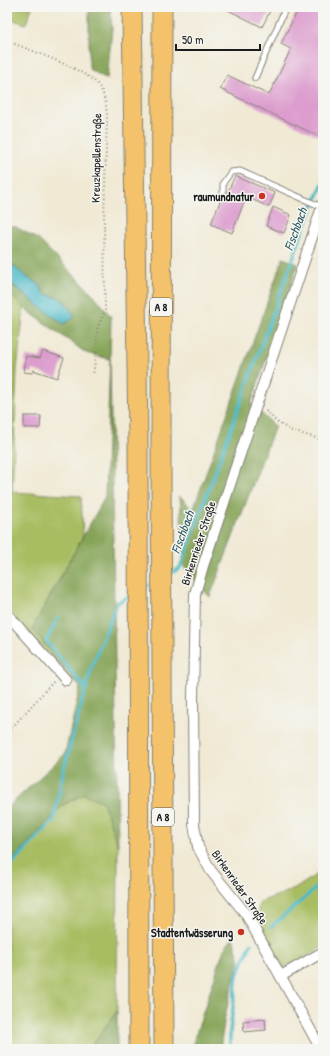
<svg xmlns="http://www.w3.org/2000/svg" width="330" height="1056" font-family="'Patrick Hand',sans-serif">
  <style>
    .green { fill: #a8bd62; stroke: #626c3f }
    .forest { fill: #86a458; stroke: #51603a; fill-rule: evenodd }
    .water { fill: #4bb9c6; stroke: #346a71 }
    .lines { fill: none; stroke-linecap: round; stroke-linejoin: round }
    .stream { stroke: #4bb9c6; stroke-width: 3.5 }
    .building { fill: #dc9dce }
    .lane-casing { stroke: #868278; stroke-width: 7 }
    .street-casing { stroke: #868278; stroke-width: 12 }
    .highway-casing { stroke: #868278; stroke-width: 21 }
    .path { stroke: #868278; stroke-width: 2; stroke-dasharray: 1 3; stroke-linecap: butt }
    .lane { stroke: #fff; stroke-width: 5 }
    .street { stroke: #fff; stroke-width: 10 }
    .highway { stroke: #f3c26a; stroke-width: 19 }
    .poi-dot { fill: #c8321e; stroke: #f6f6f2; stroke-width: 1.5 }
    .labels { text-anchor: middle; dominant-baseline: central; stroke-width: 3; stroke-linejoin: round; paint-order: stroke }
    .shield { fill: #f6f6f2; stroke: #5d5d5c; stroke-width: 1 }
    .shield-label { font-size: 11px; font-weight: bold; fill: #1c1c1c }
    .street-label { font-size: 12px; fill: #1c1c1c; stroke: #f6f6f2 }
    .poi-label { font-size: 12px; font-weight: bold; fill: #1c1c1c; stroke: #f6f6f2; text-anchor: end }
    .water-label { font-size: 13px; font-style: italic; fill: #2f5b60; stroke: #f6f6f2 }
  </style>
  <rect width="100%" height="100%" fill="#f6f6f2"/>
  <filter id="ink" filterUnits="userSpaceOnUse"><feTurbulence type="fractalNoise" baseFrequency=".025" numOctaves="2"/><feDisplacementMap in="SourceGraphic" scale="8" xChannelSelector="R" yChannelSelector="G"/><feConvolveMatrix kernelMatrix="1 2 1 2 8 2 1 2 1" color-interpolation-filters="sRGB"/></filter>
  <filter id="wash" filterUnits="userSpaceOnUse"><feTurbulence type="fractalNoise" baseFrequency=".012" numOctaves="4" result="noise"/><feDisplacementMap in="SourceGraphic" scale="16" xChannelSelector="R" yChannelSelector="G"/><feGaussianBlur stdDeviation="0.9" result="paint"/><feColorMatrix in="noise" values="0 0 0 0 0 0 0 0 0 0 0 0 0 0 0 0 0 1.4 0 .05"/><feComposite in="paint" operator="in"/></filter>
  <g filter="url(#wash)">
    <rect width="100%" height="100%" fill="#f0e9d4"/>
    <path class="green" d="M 7,7 L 32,7 L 26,24 L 7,18 Z
      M 7,291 L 24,308 L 17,369 L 12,492 L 81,496 L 83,536 L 32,629 L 80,687 L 20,625 L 7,610 Z
      M 84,794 L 103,801 L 118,846 L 117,1011 L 89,1049 L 7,1049 L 7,867 L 63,805 Z
      M 323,870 L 323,947 L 291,965 L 283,967 L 259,928 L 263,925 C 257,915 257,913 260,902 L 295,889 Z"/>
    <path class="forest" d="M 89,7 L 110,7 L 112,29 L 107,79 L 89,69 Z
      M 7,226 L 16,227 L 39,240 L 95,296 L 111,317 L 110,359 L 118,846 L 103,802 L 84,794 L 63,805 L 7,867 L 7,808 L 65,754 L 80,687 L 32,629 L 105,497 L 110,359 L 86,353 L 24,308 L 7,291 ZM 9,263 L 25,276 L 40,285 L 43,293 L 63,300 L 40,307 L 7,281 Z
      M 283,258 L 298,264 L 251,404 L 275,426 L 210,597 L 184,567 L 180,496 L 193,510 Z
      M 233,938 L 240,960 L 234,979 L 225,1016 L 220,1049 L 191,1049 L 224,949 Z
      M 117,1011 L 117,1049 L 89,1049 Z"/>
    <path class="water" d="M 9,262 L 25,276 L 40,285 L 43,293 L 63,300 L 75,317 L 64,324 L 40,307 L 7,280 Z"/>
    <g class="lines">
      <path class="stream" d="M 168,575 L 180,568 L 306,223 L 323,183
        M 144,588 L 156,581
        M 58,618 L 46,641 L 86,689
        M 7,869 L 54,820 L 62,776 L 91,669 L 117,603 L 133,594
        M 271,927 L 323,882
        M 230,1049 L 230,1031 L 237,975 L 251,944"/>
    </g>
    <g id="blocks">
      <path class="building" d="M 222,7 L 272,7 L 262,27 Z
        M 299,7 L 323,7 L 323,125 L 318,136 L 220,89 L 227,75 L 269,95 L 291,49 L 281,44 Z
        M 235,176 L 275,193 L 269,207 L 246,197 L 232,233 L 211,224 L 221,199 L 224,200 Z
        M 273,207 L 291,215 L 284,233 L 266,226 Z
        M 43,351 L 64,358 L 57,378 L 33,370 L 32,373 L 24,372 L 26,356 L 40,358 Z
        M 24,416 L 41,416 L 40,428 L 24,428 Z
        M 265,1019 L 266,1030 L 244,1032 L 243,1021 Z"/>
    </g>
  </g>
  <g filter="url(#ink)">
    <use href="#blocks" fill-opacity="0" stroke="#868278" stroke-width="1"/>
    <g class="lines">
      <defs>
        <path id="lane" d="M 255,78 L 286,7
          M 223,194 L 223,183 L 231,172 L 240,171 L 322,207"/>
        <path id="street" d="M 7,614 L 66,680
          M 281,976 L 323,952
          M 321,1049 L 246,914 L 211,871 L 198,847 L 194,824 L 193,698 L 195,594 L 203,566 L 323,204"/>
        <path id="highway" d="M 132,7 L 138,440 L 139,1049
          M 162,7 L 161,465 L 164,1049"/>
      </defs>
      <use href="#lane" class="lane-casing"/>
      <use href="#street" class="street-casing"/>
      <use href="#highway" class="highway-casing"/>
      <path class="path" d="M 7,41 C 27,49 88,70 99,86 C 105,95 106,105 107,115 L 104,219 L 105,310 L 97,329 L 96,355 L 93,375
        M 266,411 L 278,423 L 292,431 L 323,440
        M 7,733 L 54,681"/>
      <use href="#lane" class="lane"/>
      <use href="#street" class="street"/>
      <use href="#highway" class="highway"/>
    </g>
  </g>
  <g class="poi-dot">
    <circle cx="262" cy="196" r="4"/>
    <circle cx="241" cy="932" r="4"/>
  </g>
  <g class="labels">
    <g class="shield">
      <rect x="150" y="298" width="22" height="18" rx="3"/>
      <rect x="152" y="808" width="22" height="18" rx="3"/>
    </g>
    <g class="shield-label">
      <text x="161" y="307">A 8</text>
      <text x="163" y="817">A 8</text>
    </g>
    <g class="street-label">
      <text transform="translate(96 158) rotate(-89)">Kreuzkapellenstraße</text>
      <text transform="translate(198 543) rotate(-72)">Birkenrieder Straße</text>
      <text transform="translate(240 887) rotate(55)">Birkenrieder Straße</text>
    </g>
    <g class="poi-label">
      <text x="254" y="196">raumundnatur</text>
      <text x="233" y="932">Stadtentwässerung</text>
    </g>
    <g class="water-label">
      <text transform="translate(295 229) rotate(-70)">Fischbach</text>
      <text transform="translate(182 532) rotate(-70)">Fischbach</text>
    </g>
  </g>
  <rect width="330" height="1056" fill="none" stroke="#f6f6f2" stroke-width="24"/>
  <path d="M176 44v6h84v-6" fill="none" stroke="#1c1c1c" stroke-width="2"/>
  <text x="182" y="44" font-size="12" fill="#1c1c1c" stroke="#f6f6f2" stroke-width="3" paint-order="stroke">50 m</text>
</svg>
